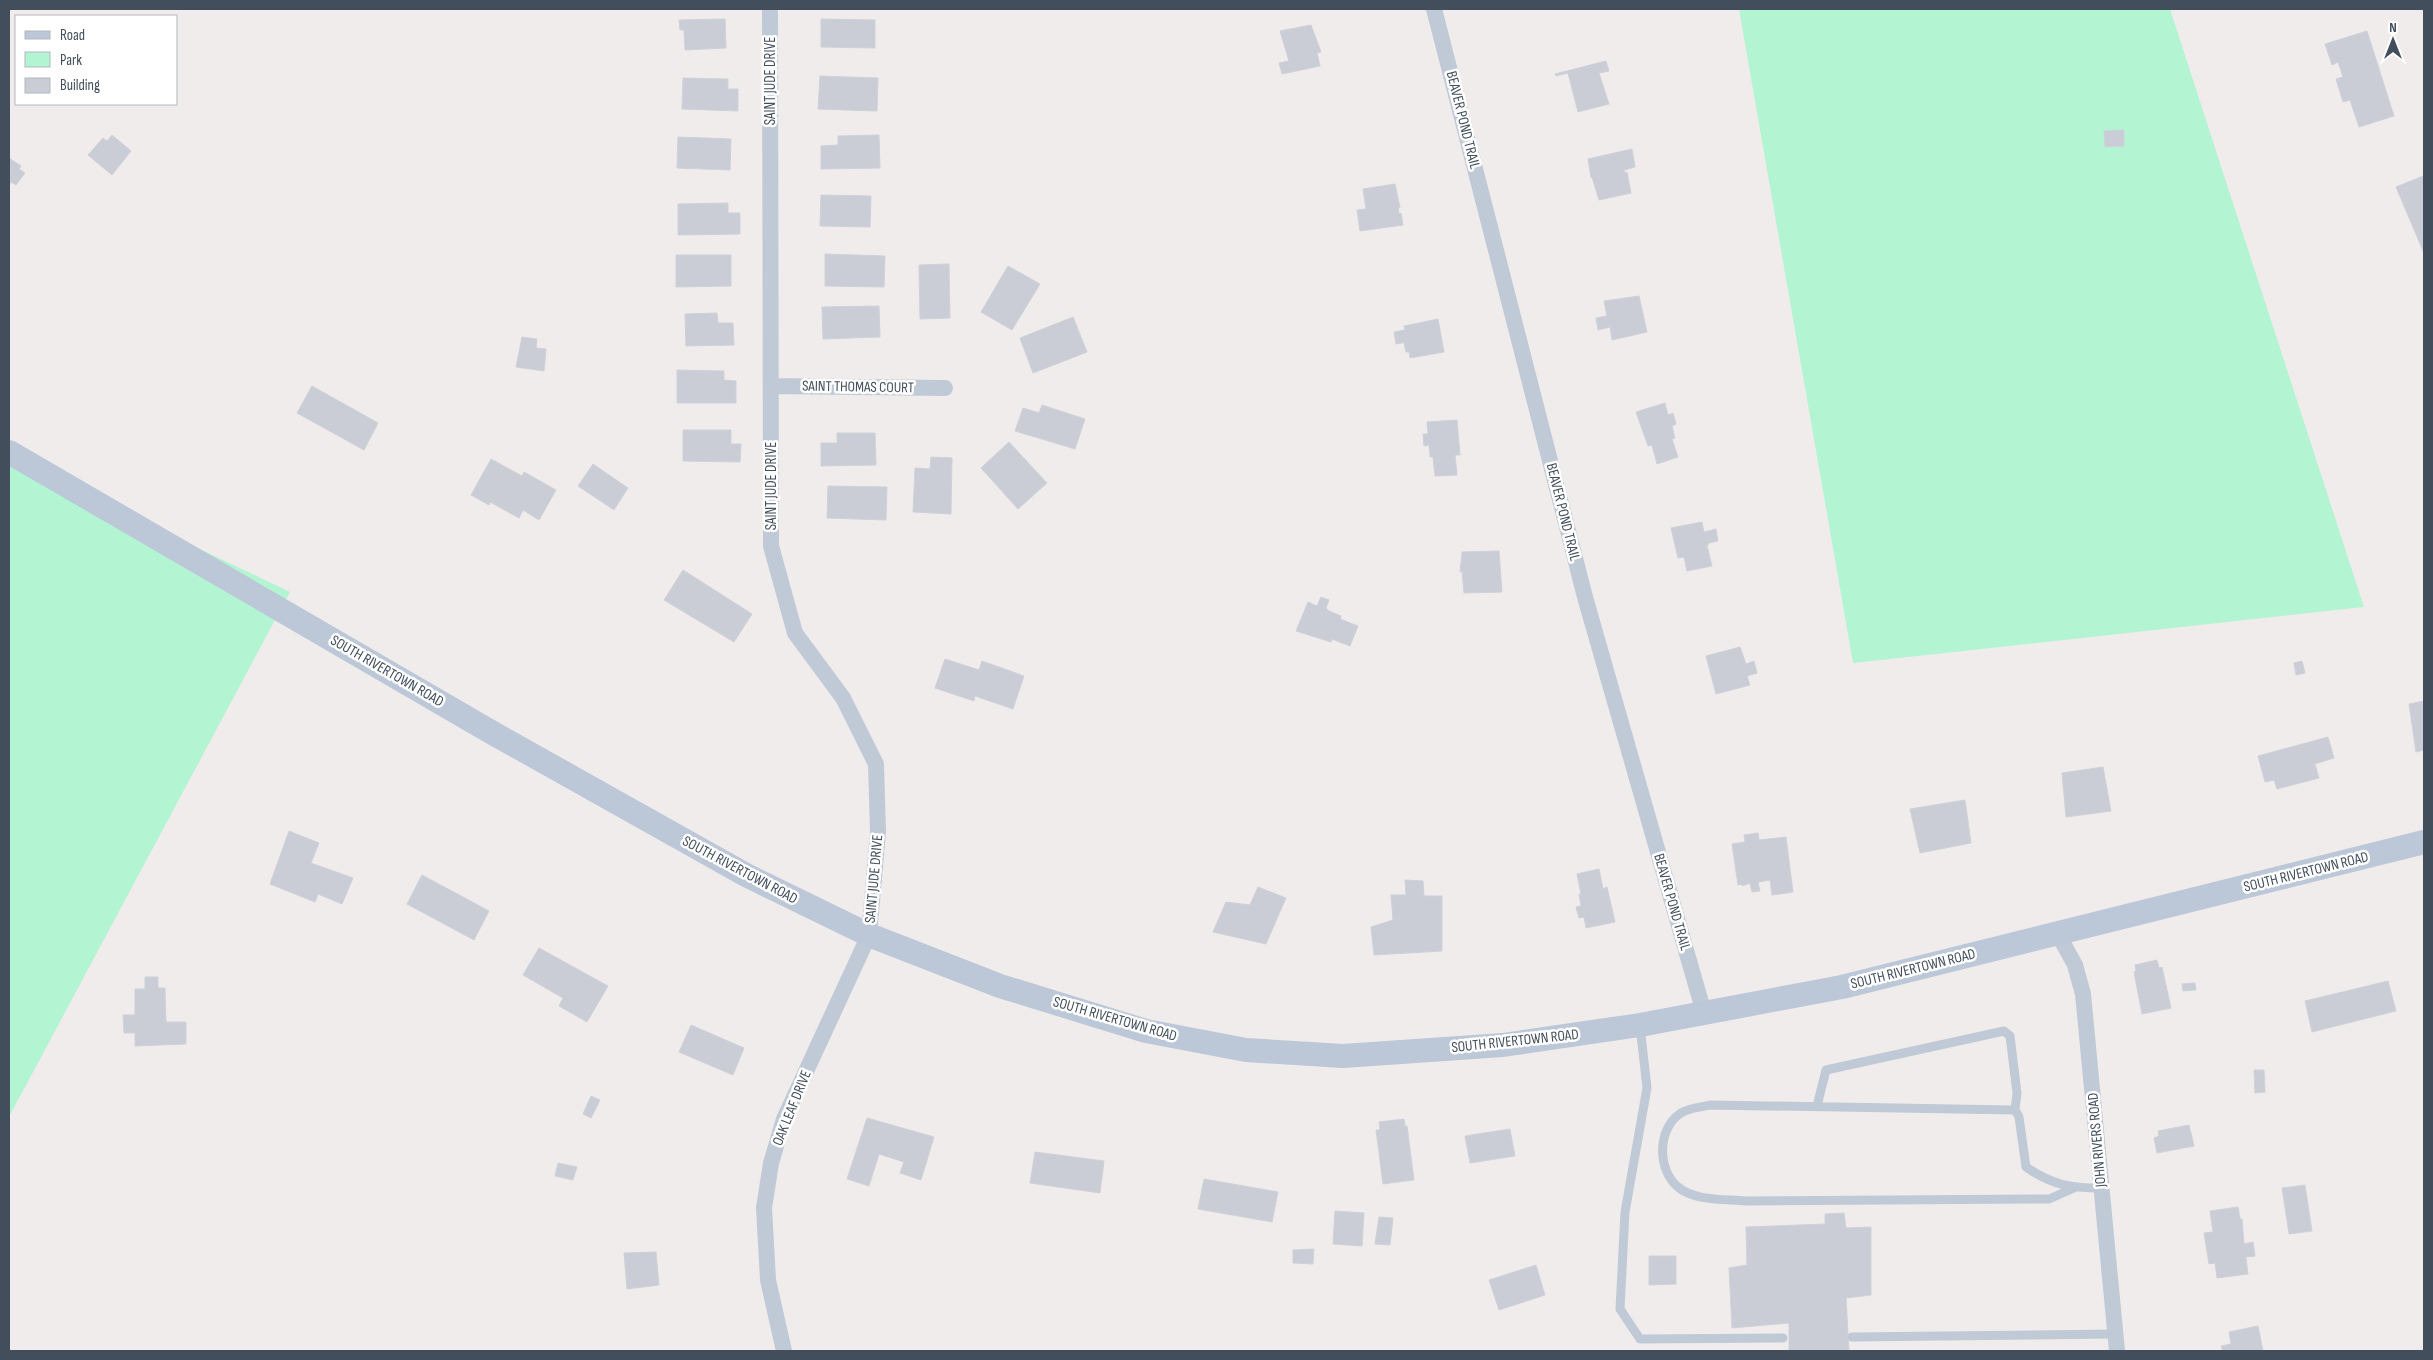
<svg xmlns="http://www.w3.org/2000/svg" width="2433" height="1360" font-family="'Sofia Sans Condensed',sans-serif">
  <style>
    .green { fill: #b3f4d2 }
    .building { fill: #cacdd5; stroke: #cfd1d9 }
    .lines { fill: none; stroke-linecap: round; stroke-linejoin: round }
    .lane { stroke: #c0cad6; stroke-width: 9 }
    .street { stroke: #c0cad6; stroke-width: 16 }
    .secondary { stroke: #bcc7d8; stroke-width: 24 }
    .labels { text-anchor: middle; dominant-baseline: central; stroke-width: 5; stroke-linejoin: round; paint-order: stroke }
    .street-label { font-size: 15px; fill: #424e5c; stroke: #fff }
  </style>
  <rect width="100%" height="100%" fill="#f0ecec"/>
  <path class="green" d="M 1739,9 L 2170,9 L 2364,607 L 1853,663 Z
    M 9,458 L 290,592 L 9,1117 Z"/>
  <path class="building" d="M 725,19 L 726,48 L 685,50 L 684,30 L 680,30 L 679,20 Z
    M 821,19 L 875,20 L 875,48 L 821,47 Z
    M 1311,25 L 1321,52 L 1317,53 L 1320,66 L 1282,74 L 1279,63 L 1289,61 L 1280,31 Z
    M 2367,31 L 2394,116 L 2359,127 L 2350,100 L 2343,102 L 2336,79 L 2343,77 L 2338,62 L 2332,65 L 2325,44 Z
    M 1606,61 L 1609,71 L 1599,73 L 1609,104 L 1578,112 L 1568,73 L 1556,76 L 1555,74 Z
    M 820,76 L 878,78 L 877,111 L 818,109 Z
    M 683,78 L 728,79 L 728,89 L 738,89 L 738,111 L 682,109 Z
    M 2124,130 L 2124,146 L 2105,147 L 2104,131 Z
    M 112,135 L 131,151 L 112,175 L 88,155 L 103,138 L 107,141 Z
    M 879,135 L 880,168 L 821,169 L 821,146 L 838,145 L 838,136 Z
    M 678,137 L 731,139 L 730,170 L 677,168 Z
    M 1632,149 L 1635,167 L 1624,170 L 1625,173 L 1627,172 L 1631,193 L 1599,200 L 1592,177 L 1591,178 L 1588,159 Z
    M 9,158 L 21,166 L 19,169 L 25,173 L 16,185 L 11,182 L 9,185 Z
    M 2423,176 L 2424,180 L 2424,253 L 2396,187 Z
    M 1395,184 L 1400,208 L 1398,208 L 1399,214 L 1401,213 L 1403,225 L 1360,231 L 1357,210 L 1366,209 L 1363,189 Z
    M 821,195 L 871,196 L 870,227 L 820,226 Z
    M 728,203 L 728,213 L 740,213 L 740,234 L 678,235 L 678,204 Z
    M 825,254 L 885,256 L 884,287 L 825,286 Z
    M 676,255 L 731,255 L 731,286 L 676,287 Z
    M 949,264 L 950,318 L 920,319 L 919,265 Z
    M 1008,266 L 1040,284 L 1012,330 L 981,312 Z
    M 1639,296 L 1647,332 L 1612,340 L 1610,327 L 1598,330 L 1596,318 L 1607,316 L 1604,301 Z
    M 879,306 L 880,337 L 823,339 L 822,307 Z
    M 717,313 L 718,323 L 733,323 L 734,345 L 686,346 L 685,314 Z
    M 1073,317 L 1087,352 L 1033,373 L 1020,338 Z
    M 1438,319 L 1444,352 L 1410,358 L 1409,352 L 1406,352 L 1404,343 L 1407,342 L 1396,344 L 1394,332 L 1405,330 L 1404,326 Z
    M 522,337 L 537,339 L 536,348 L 546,349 L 544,371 L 516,367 Z
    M 677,370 L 724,371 L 724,380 L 736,381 L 736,403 L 677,403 Z
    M 312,386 L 378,423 L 364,450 L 297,413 Z
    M 1665,403 L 1668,415 L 1673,413 L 1676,424 L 1672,426 L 1675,438 L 1672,439 L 1678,457 L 1657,464 L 1652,445 L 1648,446 L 1636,412 Z
    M 1042,405 L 1085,419 L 1075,449 L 1015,431 L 1023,408 L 1039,413 Z
    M 1457,420 L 1460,455 L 1455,455 L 1457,475 L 1435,476 L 1433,457 L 1430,457 L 1429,445 L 1424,446 L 1423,434 L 1428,434 L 1427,422 Z
    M 683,430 L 731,430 L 731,444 L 741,444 L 740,462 L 683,461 Z
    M 837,433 L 875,433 L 876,465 L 821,466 L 821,443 L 837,443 Z
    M 1009,442 L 1047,483 L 1018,509 L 981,468 Z
    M 931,457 L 952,458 L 951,514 L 913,512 L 915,468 L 930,469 Z
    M 491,459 L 522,476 L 524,472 L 556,490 L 539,520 L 523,510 L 519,518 L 490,502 L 489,505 L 471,495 Z
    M 593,464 L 628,488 L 614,510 L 578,486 Z
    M 828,486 L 887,487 L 886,520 L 827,518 Z
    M 1702,522 L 1704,532 L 1716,529 L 1718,541 L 1709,543 L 1707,546 L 1712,566 L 1687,571 L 1684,557 L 1678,558 L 1671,528 Z
    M 1499,551 L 1502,592 L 1464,593 L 1462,571 L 1460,572 L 1462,552 Z
    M 683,570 L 752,614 L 734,642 L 664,600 Z
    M 1321,597 L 1329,600 L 1326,608 L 1329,611 L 1341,616 L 1340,619 L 1358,626 L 1350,646 L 1332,639 L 1331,642 L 1296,631 L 1308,602 L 1317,606 Z
    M 1740,647 L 1746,664 L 1754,661 L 1757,673 L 1747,676 L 1750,685 L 1716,694 L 1706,656 Z
    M 945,659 L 979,670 L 982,661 L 1024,676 L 1013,709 L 975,696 L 974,701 L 935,688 Z
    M 2302,661 L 2305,673 L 2296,675 L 2294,663 Z
    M 2424,701 L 2424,750 L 2416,752 L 2409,704 Z
    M 2328,737 L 2334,758 L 2315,764 L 2319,778 L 2277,789 L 2274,780 L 2265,782 L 2258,756 Z
    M 2103,767 L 2111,811 L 2066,817 L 2062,773 Z
    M 1965,800 L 1971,843 L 1920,853 L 1910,809 Z
    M 289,831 L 319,843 L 311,863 L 353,878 L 342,904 L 318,894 L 315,902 L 270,884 Z
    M 1758,833 L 1759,840 L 1786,837 L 1793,892 L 1772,895 L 1770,880 L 1758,882 L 1760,891 L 1752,892 L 1750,883 L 1742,886 L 1742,884 L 1738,885 L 1732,844 L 1745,842 L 1744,835 Z
    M 1599,869 L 1603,889 L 1607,887 L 1615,922 L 1586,928 L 1584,917 L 1579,918 L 1576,907 L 1581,906 L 1579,894 L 1581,894 L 1577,874 Z
    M 422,875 L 489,911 L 474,940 L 407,904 Z
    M 1405,880 L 1423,881 L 1424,896 L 1442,896 L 1442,951 L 1374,955 L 1371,927 L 1393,920 L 1391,895 L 1406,895 Z
    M 1258,887 L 1286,898 L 1266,944 L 1213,932 L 1226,902 L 1250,905 Z
    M 539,948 L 608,986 L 587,1022 L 559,1006 L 563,998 L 523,975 Z
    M 2157,960 L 2159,968 L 2162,967 L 2171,1008 L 2142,1014 L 2134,972 L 2136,971 L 2135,965 Z
    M 145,977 L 158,977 L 158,988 L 165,988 L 166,1022 L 186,1022 L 186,1044 L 135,1046 L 135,1033 L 124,1033 L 123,1015 L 135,1015 L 135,989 L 145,989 Z
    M 2388,981 L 2396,1011 L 2312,1032 L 2305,1001 Z
    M 2195,983 L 2196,990 L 2183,991 L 2182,984 Z
    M 691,1025 L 744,1048 L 733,1075 L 679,1052 Z
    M 2254,1070 L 2264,1070 L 2265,1092 L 2255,1093 Z
    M 591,1096 L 600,1100 L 591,1118 L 583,1114 Z
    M 867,1118 L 934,1137 L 921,1180 L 900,1173 L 904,1162 L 879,1154 L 869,1186 L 847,1179 Z
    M 1404,1119 L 1405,1126 L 1407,1126 L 1414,1180 L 1383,1184 L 1376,1130 L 1380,1130 L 1379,1122 Z
    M 2189,1125 L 2194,1146 L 2157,1153 L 2154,1138 L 2159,1136 L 2158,1131 Z
    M 1510,1129 L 1515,1156 L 1470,1163 L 1465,1136 Z
    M 1035,1152 L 1104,1161 L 1100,1193 L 1030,1183 Z
    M 558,1163 L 577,1167 L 573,1180 L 555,1176 Z
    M 1204,1179 L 1278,1192 L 1272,1222 L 1198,1209 Z
    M 2305,1185 L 2312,1231 L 2289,1234 L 2282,1188 Z
    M 2238,1207 L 2240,1219 L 2242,1219 L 2244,1244 L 2253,1242 L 2255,1256 L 2246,1257 L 2248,1274 L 2217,1278 L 2215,1263 L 2209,1264 L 2204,1233 L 2213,1232 L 2210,1211 Z
    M 1335,1211 L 1364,1213 L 1362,1246 L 1333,1244 Z
    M 1844,1213 L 1846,1228 L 1871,1227 L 1871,1295 L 1846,1298 L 1849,1351 L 1789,1351 L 1789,1323 L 1732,1328 L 1729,1268 L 1747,1265 L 1746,1227 L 1825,1224 L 1825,1214 Z
    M 1379,1217 L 1393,1218 L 1390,1245 L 1375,1244 Z
    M 1314,1249 L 1313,1264 L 1293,1263 L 1293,1250 Z
    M 656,1252 L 659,1285 L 627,1289 L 624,1253 Z
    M 1649,1256 L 1676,1256 L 1676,1284 L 1649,1285 Z
    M 1536,1265 L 1545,1295 L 1499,1310 L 1489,1280 Z
    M 2258,1326 L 2263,1351 L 2223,1351 L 2221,1346 L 2231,1344 L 2229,1332 Z"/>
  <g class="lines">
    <path class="lane" d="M 1640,1026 L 1647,1088 L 1625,1212 L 1620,1309 L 1640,1339 L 1783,1338
      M 1817,1106 L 1826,1070 L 2004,1031 L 2010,1036 L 2017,1093 L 2015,1110
      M 2074,1188 L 2049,1199 L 1745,1201 C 1725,1199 1694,1201 1678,1187 C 1657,1170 1657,1128 1681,1113 C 1688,1108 1702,1107 1710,1105 L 2015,1110 L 2019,1117 L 2026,1167 C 2052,1185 2070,1188 2101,1188
      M 1852,1337 L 2115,1334"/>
    <path class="street" d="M 770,9 L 771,546 L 795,633 L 843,698 L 876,764 L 878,832 L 869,935 L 784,1119 L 771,1163 L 764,1208 L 768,1280 L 784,1351
      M 1434,9 L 1585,597 L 1704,1013
      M 771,386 L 945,388
      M 2058,934 L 2075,965 L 2083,994 L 2117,1351"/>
    <path class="secondary" d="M 9,452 L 491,732 L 746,875 L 869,935 L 1000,986 L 1146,1031 L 1246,1050 L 1343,1056 L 1503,1045 L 1640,1025 L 1842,987 L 2424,842"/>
  </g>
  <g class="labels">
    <g class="street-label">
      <text transform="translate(770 81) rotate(-90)">SAINT JUDE DRIVE</text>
      <text transform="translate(1463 120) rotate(76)">BEAVER POND TRAIL</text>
      <text transform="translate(858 387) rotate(1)">SAINT THOMAS COURT</text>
      <text transform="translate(771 486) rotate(-90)">SAINT JUDE DRIVE</text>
      <text transform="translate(1563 512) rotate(76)">BEAVER POND TRAIL</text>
      <text transform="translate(387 671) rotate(30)">SOUTH RIVERTOWN ROAD</text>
      <text transform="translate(740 870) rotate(28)">SOUTH RIVERTOWN ROAD</text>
      <text transform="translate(2306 872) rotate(-14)">SOUTH RIVERTOWN ROAD</text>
      <text transform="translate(874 879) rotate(-85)">SAINT JUDE DRIVE</text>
      <text transform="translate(1672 902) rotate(74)">BEAVER POND TRAIL</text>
      <text transform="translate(1913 969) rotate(-14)">SOUTH RIVERTOWN ROAD</text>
      <text transform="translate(1115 1019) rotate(16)">SOUTH RIVERTOWN ROAD</text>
      <text transform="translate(1515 1041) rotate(-6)">SOUTH RIVERTOWN ROAD</text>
      <text transform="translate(792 1108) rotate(-68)">OAK LEAF DRIVE</text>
      <text transform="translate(2097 1140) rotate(-95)">JOHN RIVERS ROAD</text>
    </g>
  </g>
  <rect width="2433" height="1360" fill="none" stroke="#424e5c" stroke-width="20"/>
  <rect x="15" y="15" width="162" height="90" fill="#ffffff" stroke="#b3b8be"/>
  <rect x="25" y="31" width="25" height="8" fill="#bcc7d8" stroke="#b3b8be"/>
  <text x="60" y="40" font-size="15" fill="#424e5c">Road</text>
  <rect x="25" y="52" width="25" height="15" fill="#b3f4d2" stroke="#b3b8be"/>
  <text x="60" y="65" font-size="15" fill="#424e5c">Park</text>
  <rect x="25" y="78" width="25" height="15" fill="#cacdd5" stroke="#b3b8be"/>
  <text x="60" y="90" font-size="15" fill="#424e5c">Building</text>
  <g transform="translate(2393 40)" stroke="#ffffff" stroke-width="4" paint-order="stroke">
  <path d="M0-4L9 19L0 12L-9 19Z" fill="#424e5c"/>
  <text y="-8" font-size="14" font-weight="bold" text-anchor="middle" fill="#424e5c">N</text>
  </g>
</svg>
